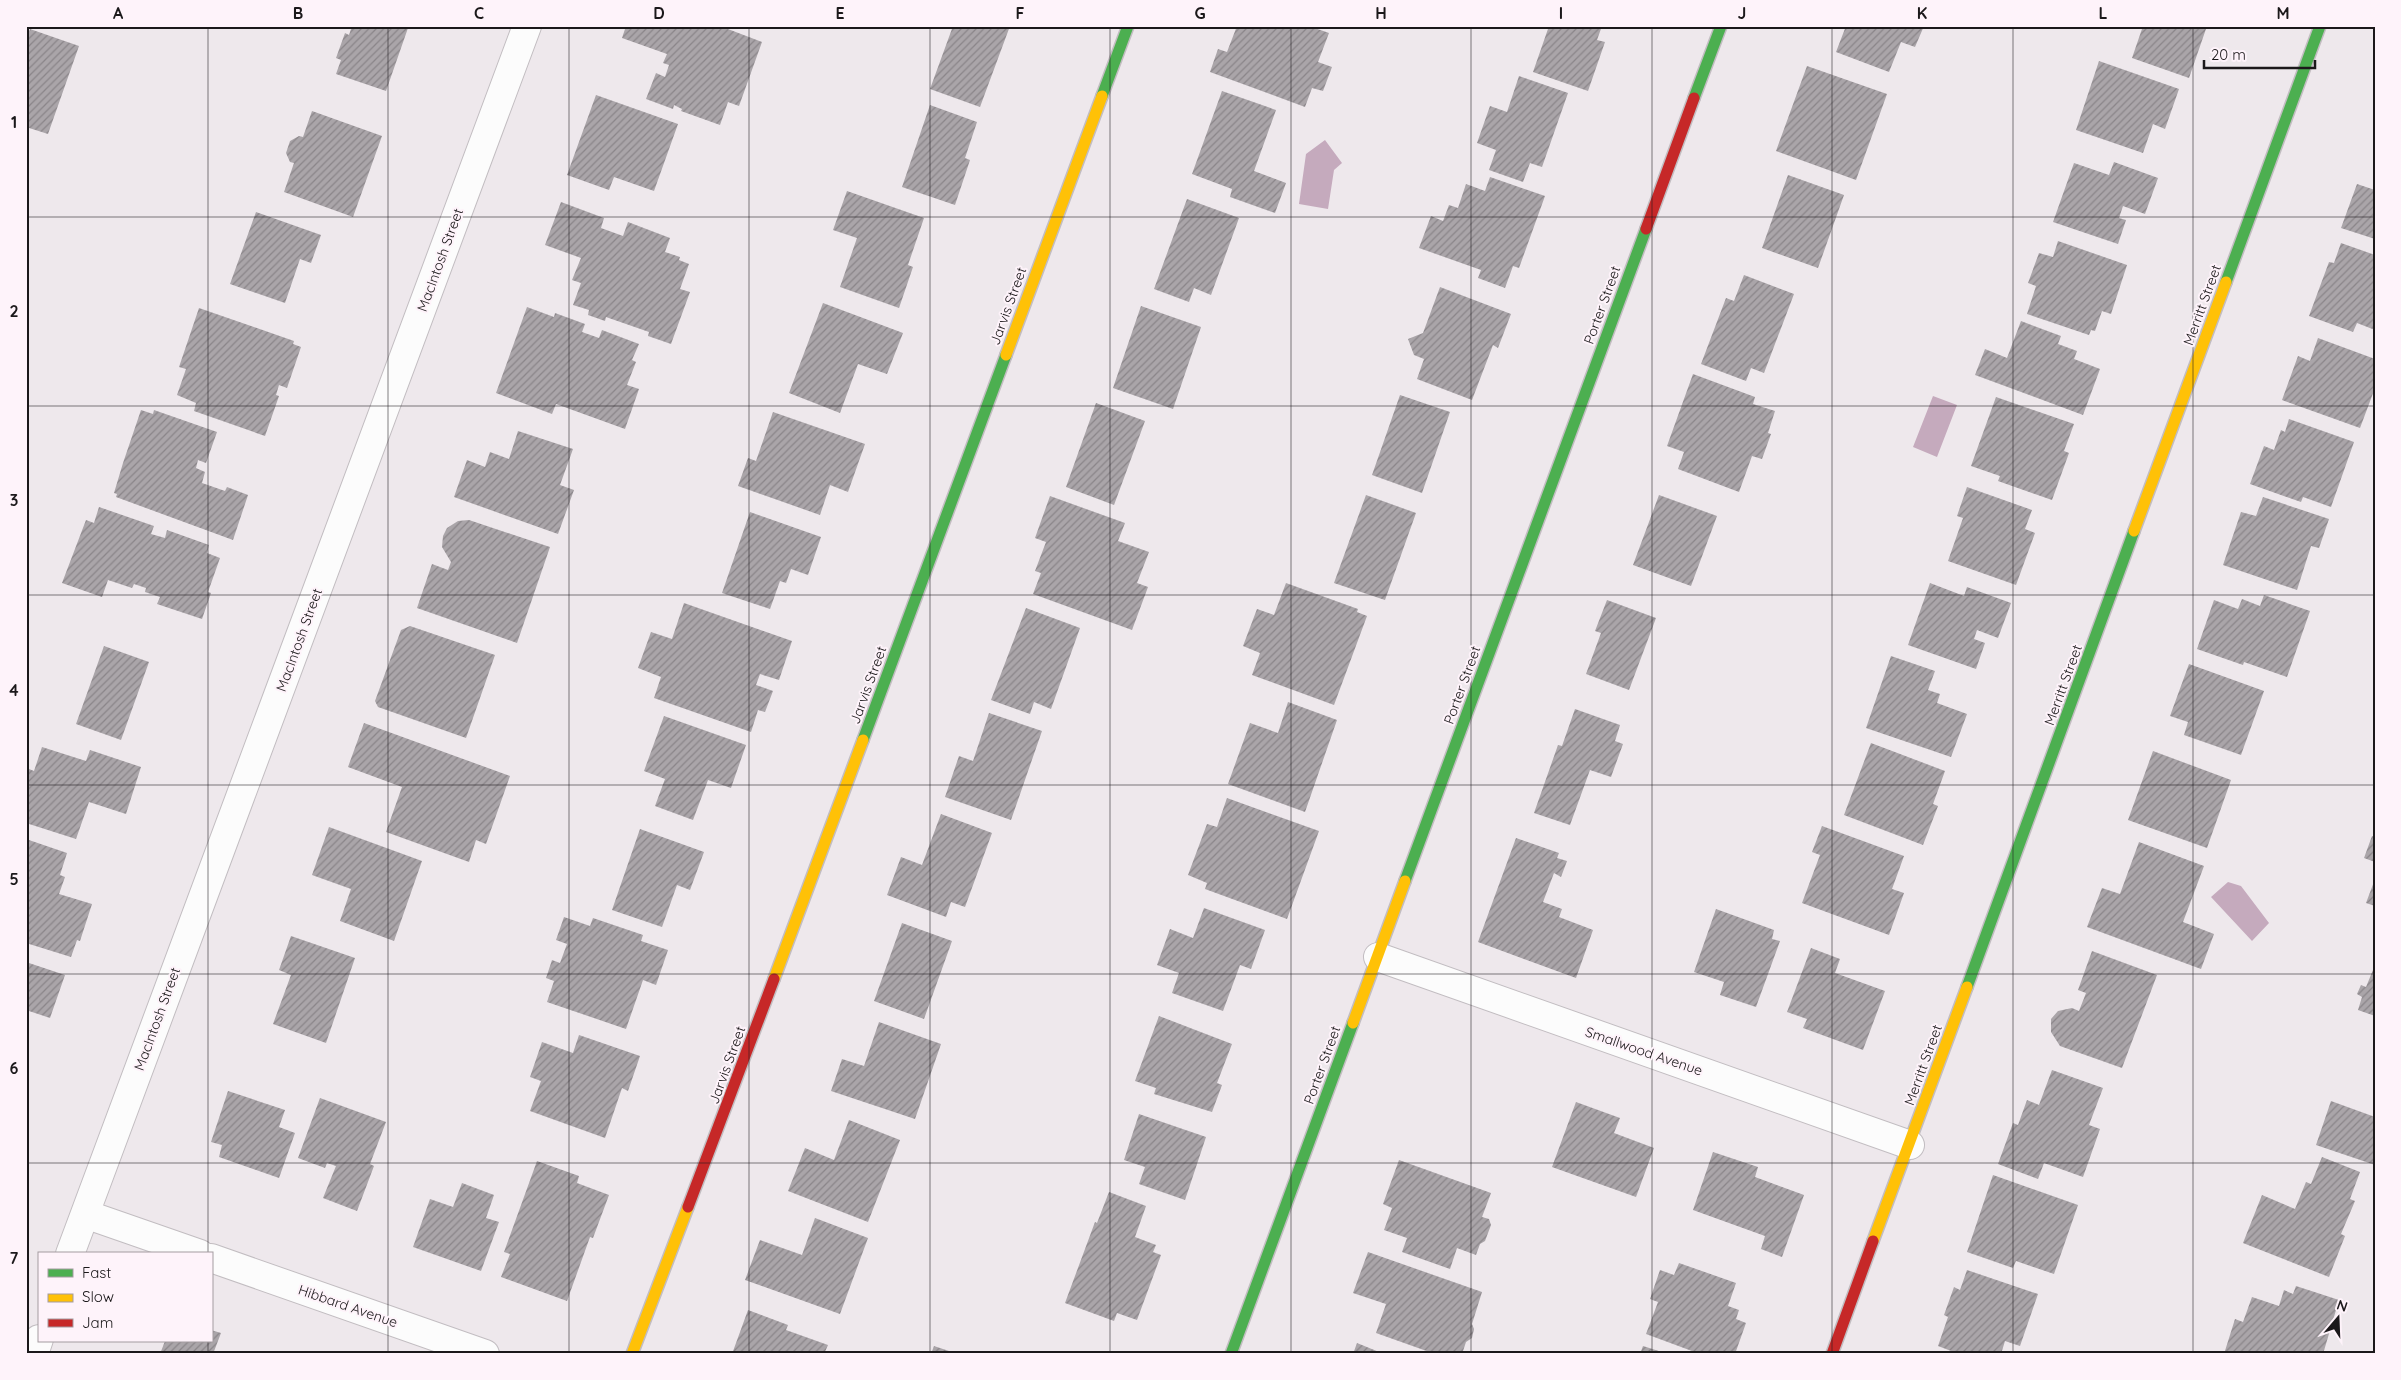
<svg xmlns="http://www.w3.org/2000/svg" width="2401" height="1380" font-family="Quicksand,sans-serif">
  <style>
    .water { fill: #c5aabd }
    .building { fill: url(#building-hatch) }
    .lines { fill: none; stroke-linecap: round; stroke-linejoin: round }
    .street-casing { stroke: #c2bdc1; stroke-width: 30 }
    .fast-casing { stroke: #c2bdc1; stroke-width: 14 }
    .slow-casing { stroke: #c2bdc1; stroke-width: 14 }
    .jam-casing { stroke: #c2bdc1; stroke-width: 14 }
    .street { stroke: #fcfcfc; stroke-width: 28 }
    .fast { stroke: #4caf50; stroke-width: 11 }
    .slow { stroke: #ffc107; stroke-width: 11 }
    .jam { stroke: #c62828; stroke-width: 11 }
    .grid { fill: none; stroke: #1b181a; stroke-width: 1; stroke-opacity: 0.55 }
    .labels { text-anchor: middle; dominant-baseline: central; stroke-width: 4; stroke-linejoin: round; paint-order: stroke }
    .street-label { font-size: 14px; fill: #1b181a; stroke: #fef3fa }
    .neatline { fill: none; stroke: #1b181a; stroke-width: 2 }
    .grid-label { font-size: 16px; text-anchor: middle; font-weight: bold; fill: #1b181a }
  </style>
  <defs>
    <pattern id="building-hatch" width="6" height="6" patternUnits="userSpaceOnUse" patternTransform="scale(1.25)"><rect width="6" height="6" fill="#aaa5a9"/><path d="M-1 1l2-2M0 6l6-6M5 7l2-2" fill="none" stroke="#8a8589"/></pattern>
  </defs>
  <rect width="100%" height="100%" fill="#eee8ec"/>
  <path class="water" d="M 1325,140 L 1342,163 L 1334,170 L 1328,209 L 1299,204 L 1306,154 Z
    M 1933,396 L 1957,405 L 1937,457 L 1913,447 Z
    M 2228,882 L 2241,886 L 2269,923 L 2252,941 L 2211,897 Z"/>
  <path class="building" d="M 352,26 L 408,28 L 386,91 L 336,74 L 341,60 L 336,58 L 345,33 L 349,35 Z
    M 626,26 L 720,26 L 762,42 L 739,106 L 728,102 L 720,125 L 681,111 L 682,109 L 674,105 L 673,109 L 646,99 L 656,73 L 665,77 L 669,65 L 663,63 L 667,54 L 622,38 Z
    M 953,26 L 1010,26 L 980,107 L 930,89 Z
    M 1237,26 L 1309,26 L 1329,33 L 1318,62 L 1332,67 L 1323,91 L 1312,88 L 1305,107 L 1210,72 L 1218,49 L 1227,52 Z
    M 1549,26 L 1602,26 L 1597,40 L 1605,42 L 1588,91 L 1533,72 Z
    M 1846,26 L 1924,26 L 1915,47 L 1901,42 L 1889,72 L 1836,52 Z
    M 2143,26 L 2207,26 L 2189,78 L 2132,58 Z
    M 30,29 L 79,46 L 48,134 L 26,127 L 26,41 Z
    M 2099,61 L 2179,89 L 2165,129 L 2153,124 L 2143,153 L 2076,130 Z
    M 1807,66 L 1887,94 L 1856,180 L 1776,151 Z
    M 1519,76 L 1568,93 L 1542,167 L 1530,163 L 1523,182 L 1489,170 L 1496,150 L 1477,143 L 1490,106 L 1507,112 Z
    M 1222,91 L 1276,110 L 1254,171 L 1286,183 L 1275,213 L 1230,197 L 1232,189 L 1192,174 Z
    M 596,95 L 678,124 L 654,191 L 614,177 L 609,190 L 567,175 Z
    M 930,105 L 977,122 L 965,158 L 970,160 L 955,205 L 902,187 Z
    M 312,111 L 382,136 L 353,217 L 284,192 L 294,163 L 290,162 L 286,153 L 290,141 L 299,136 L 303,137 Z
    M 2114,162 L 2158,178 L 2145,214 L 2123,206 L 2119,218 L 2126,220 L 2118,244 L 2053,222 L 2074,163 L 2109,175 Z
    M 1788,175 L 1844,195 L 1818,268 L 1762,248 Z
    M 1490,177 L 1545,196 L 1519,268 L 1513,266 L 1505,288 L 1478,278 L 1481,270 L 1419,248 L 1431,216 L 1443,221 L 1449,205 L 1458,208 L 1466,184 L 1485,191 Z
    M 2357,184 L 2375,190 L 2375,239 L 2341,228 Z
    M 847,191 L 924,218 L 908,265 L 913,267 L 899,308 L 840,287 L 857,238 L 833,230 Z
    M 1187,199 L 1239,218 L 1211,295 L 1194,288 L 1189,302 L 1154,289 Z
    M 561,202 L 604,218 L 601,228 L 623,236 L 628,222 L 670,238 L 665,252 L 680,257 L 679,260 L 689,264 L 680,289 L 690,292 L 671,344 L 648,336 L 649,332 L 606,317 L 605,321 L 588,315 L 589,310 L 573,305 L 581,283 L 572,280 L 581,258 L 545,245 Z
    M 256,212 L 321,235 L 311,263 L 300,259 L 285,303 L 230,284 Z
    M 2058,241 L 2127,265 L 2111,314 L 2102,311 L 2095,331 L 2091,330 L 2089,335 L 2027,314 L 2036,286 L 2028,283 L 2039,253 L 2053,257 Z
    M 2341,243 L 2375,255 L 2375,330 L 2357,323 L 2353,332 L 2309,316 L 2329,262 L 2334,263 Z
    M 1744,275 L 1794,294 L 1764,373 L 1751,368 L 1746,381 L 1701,364 L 1726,298 L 1734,301 Z
    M 1440,287 L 1511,314 L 1498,348 L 1493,345 L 1472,400 L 1417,379 L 1424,359 L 1414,355 L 1408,339 L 1423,333 Z
    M 823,303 L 903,333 L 887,374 L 858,364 L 840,413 L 789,393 Z
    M 1141,306 L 1201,327 L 1173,409 L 1113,388 Z
    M 527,307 L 554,317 L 555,313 L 585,324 L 582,332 L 599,338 L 602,330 L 639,344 L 632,360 L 636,362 L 627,385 L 639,389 L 625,429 L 556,404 L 552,414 L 496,393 Z
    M 199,308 L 294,341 L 293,344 L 301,347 L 287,388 L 279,385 L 276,395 L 279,396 L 265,436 L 194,411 L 196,403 L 177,395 L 186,369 L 179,367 Z
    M 2021,321 L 2061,336 L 2058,344 L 2077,351 L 2074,359 L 2100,369 L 2083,415 L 1975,375 L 1985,349 L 2007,358 Z
    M 2318,338 L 2375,359 L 2375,388 L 2360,428 L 2282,400 L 2298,356 L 2310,361 Z
    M 1693,374 L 1755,397 L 1753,404 L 1775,411 L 1768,433 L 1771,434 L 1762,459 L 1752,456 L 1739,492 L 1678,469 L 1684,452 L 1667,446 Z
    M 1400,395 L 1450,412 L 1422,493 L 1372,475 Z
    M 1996,397 L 2074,424 L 2064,451 L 2069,453 L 2052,500 L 1998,481 L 2000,476 L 1971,466 Z
    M 1096,403 L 1145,421 L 1114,505 L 1066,487 Z
    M 141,410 L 153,414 L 154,410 L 217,432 L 206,463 L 198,460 L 196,468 L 205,472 L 202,483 L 225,491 L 227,487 L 248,495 L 233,540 L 116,497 L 117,494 L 114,493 L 123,463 Z
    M 773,412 L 865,444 L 848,492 L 830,485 L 820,515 L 738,486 L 748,458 L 756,461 Z
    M 2289,419 L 2354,442 L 2331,507 L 2303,497 L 2301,502 L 2250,484 L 2264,446 L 2274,450 L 2281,430 L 2285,432 Z
    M 518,431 L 573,449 L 560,485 L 574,490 L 558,534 L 454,497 L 467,460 L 485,467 L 490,452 L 509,459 Z
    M 1967,487 L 2032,510 L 2025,529 L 2035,533 L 2016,585 L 1948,561 L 1963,518 L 1957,516 Z
    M 1366,495 L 1416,513 L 1385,600 L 1334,583 Z
    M 1659,495 L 1717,516 L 1691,586 L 1633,565 Z
    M 1050,496 L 1125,523 L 1118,541 L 1149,552 L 1137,583 L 1148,587 L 1132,630 L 1033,594 L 1041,573 L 1035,571 L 1046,542 L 1035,538 Z
    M 2263,497 L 2329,519 L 2319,548 L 2311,546 L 2297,590 L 2223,565 L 2241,512 L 2256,516 Z
    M 99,507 L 154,526 L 151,534 L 165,538 L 167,530 L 209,545 L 207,553 L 220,558 L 208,592 L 211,593 L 202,619 L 157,604 L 160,597 L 145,592 L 146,588 L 134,584 L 132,588 L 108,580 L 102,597 L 62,583 L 86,520 L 94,523 Z
    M 750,512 L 821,537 L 808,575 L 791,569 L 786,583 L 780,581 L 770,609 L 722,593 Z
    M 469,520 L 550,547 L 517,643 L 417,608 L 432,564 L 448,570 L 451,562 L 442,547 L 443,536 L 447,528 L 458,521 Z
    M 1286,583 L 1358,609 L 1357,612 L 1367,616 L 1334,705 L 1252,675 L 1260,653 L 1243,646 L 1257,609 L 1274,615 Z
    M 1930,583 L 1964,596 L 1967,587 L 2011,603 L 1998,638 L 1977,630 L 1974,639 L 1985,643 L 1976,669 L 1908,645 Z
    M 2264,595 L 2310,611 L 2287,677 L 2244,662 L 2243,665 L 2197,649 L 2214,600 L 2238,609 L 2242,599 L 2260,606 Z
    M 1607,600 L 1656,618 L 1629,690 L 1586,674 L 1601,633 L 1595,631 Z
    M 684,603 L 792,641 L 779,680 L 760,674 L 756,685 L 773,691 L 765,712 L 758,710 L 751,732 L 654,698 L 661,677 L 638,668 L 651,632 L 672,639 Z
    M 1026,608 L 1080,628 L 1051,709 L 1034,702 L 1030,714 L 991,700 Z
    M 410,626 L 495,655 L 466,738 L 378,707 L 375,701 L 401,630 Z
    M 104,646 L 149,662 L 121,740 L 76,724 Z
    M 1891,656 L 1935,671 L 1928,690 L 1940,694 L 1937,703 L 1967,714 L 1951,757 L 1866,728 Z
    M 2189,664 L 2264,691 L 2241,755 L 2184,735 L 2188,722 L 2170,716 Z
    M 1288,702 L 1337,720 L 1305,812 L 1228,784 L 1250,723 L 1278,733 Z
    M 1575,709 L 1620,725 L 1615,741 L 1623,744 L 1611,777 L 1590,770 L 1570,825 L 1534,813 L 1558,745 L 1562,746 Z
    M 989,713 L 1042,731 L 1011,820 L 945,797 L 959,756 L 973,761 Z
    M 664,716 L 746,745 L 731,788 L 708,780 L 693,820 L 655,806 L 665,779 L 644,771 Z
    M 364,723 L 510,776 L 486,844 L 476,840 L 469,862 L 386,832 L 402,787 L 348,767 Z
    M 1871,743 L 1945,771 L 1933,804 L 1938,806 L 1923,845 L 1844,815 Z
    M 42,747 L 86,761 L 90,750 L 141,767 L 126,814 L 89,802 L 76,839 L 26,823 L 26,771 L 29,769 L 34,771 Z
    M 2153,751 L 2231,780 L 2207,848 L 2128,820 Z
    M 1227,798 L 1319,831 L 1287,919 L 1205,889 L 1207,883 L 1188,875 L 1207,824 L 1217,827 Z
    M 941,814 L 992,833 L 965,907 L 951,902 L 946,917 L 887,895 L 901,857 L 922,865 Z
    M 1822,826 L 1904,856 L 1892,889 L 1904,893 L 1889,935 L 1802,903 L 1820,855 L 1812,852 Z
    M 329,827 L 422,861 L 394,941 L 340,921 L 351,889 L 312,875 Z
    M 640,829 L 704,852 L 690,890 L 677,885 L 662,927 L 612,910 Z
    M 2372,836 L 2375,837 L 2375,862 L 2364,858 Z
    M 1516,838 L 1559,853 L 1557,858 L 1567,861 L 1561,877 L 1554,873 L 1543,902 L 1562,909 L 1559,917 L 1593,930 L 1576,978 L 1478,942 Z
    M 26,839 L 67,853 L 60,875 L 65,877 L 59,894 L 92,904 L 80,941 L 77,940 L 71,957 L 26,943 Z
    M 2139,842 L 2204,866 L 2183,922 L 2214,934 L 2201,969 L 2087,927 L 2102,888 L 2120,894 Z
    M 2375,879 L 2375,906 L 2366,903 Z
    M 1204,908 L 1265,930 L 1251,969 L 1240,965 L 1223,1011 L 1172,993 L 1179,973 L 1157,965 L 1170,929 L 1193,938 Z
    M 1716,909 L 1774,930 L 1772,939 L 1780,941 L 1756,1007 L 1720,995 L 1724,982 L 1694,972 Z
    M 564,917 L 590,926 L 593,918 L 643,935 L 641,941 L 668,950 L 656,985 L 643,980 L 626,1029 L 547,1002 L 554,981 L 546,978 L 552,960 L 560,963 L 567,944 L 556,940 Z
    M 902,923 L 952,941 L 924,1019 L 874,1001 Z
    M 291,936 L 355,958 L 326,1043 L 273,1024 L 291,975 L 279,970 Z
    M 1811,948 L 1840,959 L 1835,973 L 1885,991 L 1863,1050 L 1803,1028 L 1807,1019 L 1787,1012 Z
    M 2092,951 L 2157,975 L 2122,1068 L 2060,1046 L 2051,1032 L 2051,1019 L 2058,1011 L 2072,1008 L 2079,1011 L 2086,993 L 2078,990 Z
    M 26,962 L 65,975 L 50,1018 L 26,1010 Z
    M 2375,965 L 2375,1016 L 2358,1010 L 2362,997 L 2357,994 L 2361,985 L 2366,987 Z
    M 1159,1016 L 1232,1044 L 1217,1083 L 1222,1085 L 1212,1112 L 1154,1094 L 1156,1088 L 1135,1081 Z
    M 879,1022 L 941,1044 L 915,1119 L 831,1091 L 842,1059 L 864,1066 Z
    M 579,1035 L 640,1056 L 628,1091 L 622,1088 L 605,1138 L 530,1111 L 541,1081 L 530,1077 L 542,1042 L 573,1053 Z
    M 2052,1070 L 2103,1088 L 2089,1125 L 2100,1129 L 2083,1177 L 2044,1163 L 2038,1179 L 1998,1164 L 2013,1123 L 2018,1125 L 2027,1100 L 2039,1105 Z
    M 228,1091 L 285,1110 L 279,1127 L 295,1133 L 279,1178 L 219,1157 L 222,1145 L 211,1142 Z
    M 320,1098 L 386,1122 L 370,1164 L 374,1166 L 357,1211 L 323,1198 L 336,1166 L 327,1163 L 325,1168 L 298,1158 Z
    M 2331,1101 L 2375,1117 L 2375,1165 L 2316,1145 Z
    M 1576,1102 L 1620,1118 L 1614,1133 L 1654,1148 L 1636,1197 L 1552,1167 Z
    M 1139,1114 L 1206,1137 L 1185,1200 L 1139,1184 L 1145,1167 L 1124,1160 Z
    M 849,1120 L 900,1140 L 868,1222 L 788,1191 L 805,1148 L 834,1160 Z
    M 1713,1152 L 1758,1167 L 1755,1177 L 1804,1195 L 1782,1257 L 1761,1249 L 1765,1236 L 1693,1210 Z
    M 2322,1157 L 2360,1172 L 2350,1199 L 2355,1201 L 2341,1234 L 2345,1236 L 2329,1277 L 2243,1243 L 2262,1195 L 2295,1209 L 2306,1182 L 2311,1184 Z
    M 1399,1160 L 1491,1193 L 1482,1217 L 1489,1219 L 1491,1225 L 1485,1241 L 1480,1244 L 1476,1255 L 1457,1248 L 1450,1269 L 1402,1252 L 1407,1238 L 1384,1230 L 1392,1208 L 1383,1204 Z
    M 537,1161 L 579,1176 L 577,1183 L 609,1195 L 593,1238 L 590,1237 L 567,1301 L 501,1277 L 510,1254 L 504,1252 Z
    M 1993,1175 L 2078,1205 L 2054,1274 L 2016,1261 L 2013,1268 L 1967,1252 Z
    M 462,1183 L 494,1195 L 486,1218 L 499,1222 L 481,1271 L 413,1247 L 430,1199 L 453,1207 Z
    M 1109,1192 L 1146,1206 L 1135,1237 L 1156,1245 L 1153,1252 L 1161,1255 L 1137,1320 L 1117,1313 L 1114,1321 L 1065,1303 L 1095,1222 L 1097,1223 Z
    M 815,1218 L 868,1238 L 840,1314 L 745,1280 L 760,1240 L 802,1255 Z
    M 1368,1252 L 1482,1292 L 1472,1324 L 1474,1329 L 1472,1338 L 1466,1342 L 1462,1354 L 1435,1354 L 1376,1333 L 1386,1304 L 1353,1293 Z
    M 1679,1263 L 1736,1283 L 1728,1306 L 1739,1310 L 1736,1319 L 1746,1323 L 1735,1354 L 1700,1354 L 1646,1334 L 1658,1302 L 1650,1299 L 1660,1270 L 1674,1275 Z
    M 1967,1270 L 2038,1294 L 2020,1346 L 2005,1341 L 2001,1354 L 1959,1354 L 1938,1346 L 1948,1317 L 1944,1315 L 1954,1287 L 1960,1290 Z
    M 2296,1286 L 2339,1300 L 2323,1354 L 2224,1354 L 2235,1319 L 2243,1322 L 2252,1297 L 2279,1306 L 2284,1290 L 2293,1294 Z
    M 748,1310 L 788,1325 L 786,1330 L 828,1345 L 824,1354 L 732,1354 Z
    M 211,1330 L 221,1333 L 213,1354 L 160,1354 L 165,1341 L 211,1341 Z
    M 1357,1343 L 1384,1354 L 1353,1354 Z
    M 934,1346 L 955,1353 L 955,1354 L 931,1354 Z
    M 1643,1346 L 1665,1353 L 1665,1354 L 1640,1354 Z"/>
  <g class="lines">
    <defs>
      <path id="street" d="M 1378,957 L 1910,1145
        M 85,1214 L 200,1254
        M 70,1254 L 527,26
        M 211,1258 L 485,1354
        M 34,1354 L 39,1339"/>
      <path id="fast" d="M 1102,96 L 1128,26
        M 1694,98 L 1721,26
        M 2226,282 L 2320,26
        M 863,740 L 1006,355
        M 1405,881 L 1646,229
        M 1967,987 L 2134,531
        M 1231,1354 L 1353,1023"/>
      <path id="slow" d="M 1006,355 L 1102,96
        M 2134,531 L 2226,282
        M 774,979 L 863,740
        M 1353,1023 L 1405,881
        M 1873,1241 L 1967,987
        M 632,1354 L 688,1207"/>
      <path id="jam" d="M 1646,229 L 1694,98
        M 688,1207 L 774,979
        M 1832,1354 L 1873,1241"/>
    </defs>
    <use href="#street" class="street-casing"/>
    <use href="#fast" class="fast-casing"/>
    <use href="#slow" class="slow-casing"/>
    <use href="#jam" class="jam-casing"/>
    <use href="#street" class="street"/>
    <use href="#fast" class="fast"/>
    <use href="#slow" class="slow"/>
    <use href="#jam" class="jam"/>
  </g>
  <path class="grid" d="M 208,26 L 208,1254M 388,26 L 388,1354M 569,26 L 569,1354M 749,26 L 749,1354M 930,26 L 930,1354M 1110,26 L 1110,1354M 1291,26 L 1291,1354M 1471,26 L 1471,1354M 1652,26 L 1652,1354M 1832,26 L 1832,1354M 2013,26 L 2013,1354M 2193,26 L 2193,1354M 26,217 L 2375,217M 26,406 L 2375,406M 26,595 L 2375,595M 26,785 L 2375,785M 26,974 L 2375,974M 26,1163 L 2375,1163M 208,1341 L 208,1354"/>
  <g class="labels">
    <g class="street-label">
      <text transform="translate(440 260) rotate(-70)">MacIntosh Street</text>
      <text transform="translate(1602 305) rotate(-70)">Porter Street</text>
      <text transform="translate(2202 305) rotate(-70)">Merritt Street</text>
      <text transform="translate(1008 306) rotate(-70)">Jarvis Street</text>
      <text transform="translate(299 640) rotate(-70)">MacIntosh Street</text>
      <text transform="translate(868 685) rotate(-70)">Jarvis Street</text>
      <text transform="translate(1462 685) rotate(-70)">Porter Street</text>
      <text transform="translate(2063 685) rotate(-70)">Merritt Street</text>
      <text transform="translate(157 1019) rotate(-70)">MacIntosh Street</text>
      <text transform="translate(1644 1051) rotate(19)">Smallwood Avenue</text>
      <text transform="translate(727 1065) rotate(-70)">Jarvis Street</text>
      <text transform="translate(1322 1065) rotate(-70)">Porter Street</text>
      <text transform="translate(1923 1065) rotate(-70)">Merritt Street</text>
      <text transform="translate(348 1306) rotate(19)">Hibbard Avenue</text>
    </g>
  </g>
  <rect width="2401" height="1380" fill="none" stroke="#fef3fa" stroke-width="55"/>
  <rect x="38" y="1252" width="175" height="90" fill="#fef3fa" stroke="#a39ba0"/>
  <rect x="48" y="1269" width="25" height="8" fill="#4caf50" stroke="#a39ba0"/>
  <text x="82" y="1278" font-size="15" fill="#1b181a">Fast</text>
  <rect x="48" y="1294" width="25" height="8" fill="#ffc107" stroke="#a39ba0"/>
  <text x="82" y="1302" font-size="15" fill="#1b181a">Slow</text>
  <rect x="48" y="1319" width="25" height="8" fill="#c62828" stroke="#a39ba0"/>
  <text x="82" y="1328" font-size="15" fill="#1b181a">Jam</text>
  <g transform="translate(2338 1318) rotate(19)" stroke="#fef3fa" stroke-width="4" paint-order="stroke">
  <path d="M0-4L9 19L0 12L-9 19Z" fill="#1b181a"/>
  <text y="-8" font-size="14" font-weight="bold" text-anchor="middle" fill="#1b181a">N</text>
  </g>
  <path d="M2204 60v8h111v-8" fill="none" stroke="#1b181a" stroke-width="2.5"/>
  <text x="2211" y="60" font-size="15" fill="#1b181a" stroke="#fef3fa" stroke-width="4" paint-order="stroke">20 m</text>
  <rect x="28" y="28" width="2346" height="1324" class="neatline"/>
  <g class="grid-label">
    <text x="118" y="19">A</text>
    <text x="298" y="19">B</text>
    <text x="479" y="19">C</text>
    <text x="659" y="19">D</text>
    <text x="840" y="19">E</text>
    <text x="1020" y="19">F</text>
    <text x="1200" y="19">G</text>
    <text x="1381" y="19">H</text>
    <text x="1561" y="19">I</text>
    <text x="1742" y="19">J</text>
    <text x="1922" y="19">K</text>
    <text x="2103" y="19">L</text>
    <text x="2283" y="19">M</text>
    <text x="14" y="128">1</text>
    <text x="14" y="317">2</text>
    <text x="14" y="506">3</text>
    <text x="14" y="696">4</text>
    <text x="14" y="885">5</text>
    <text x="14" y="1074">6</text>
    <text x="14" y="1264">7</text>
  </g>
</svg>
